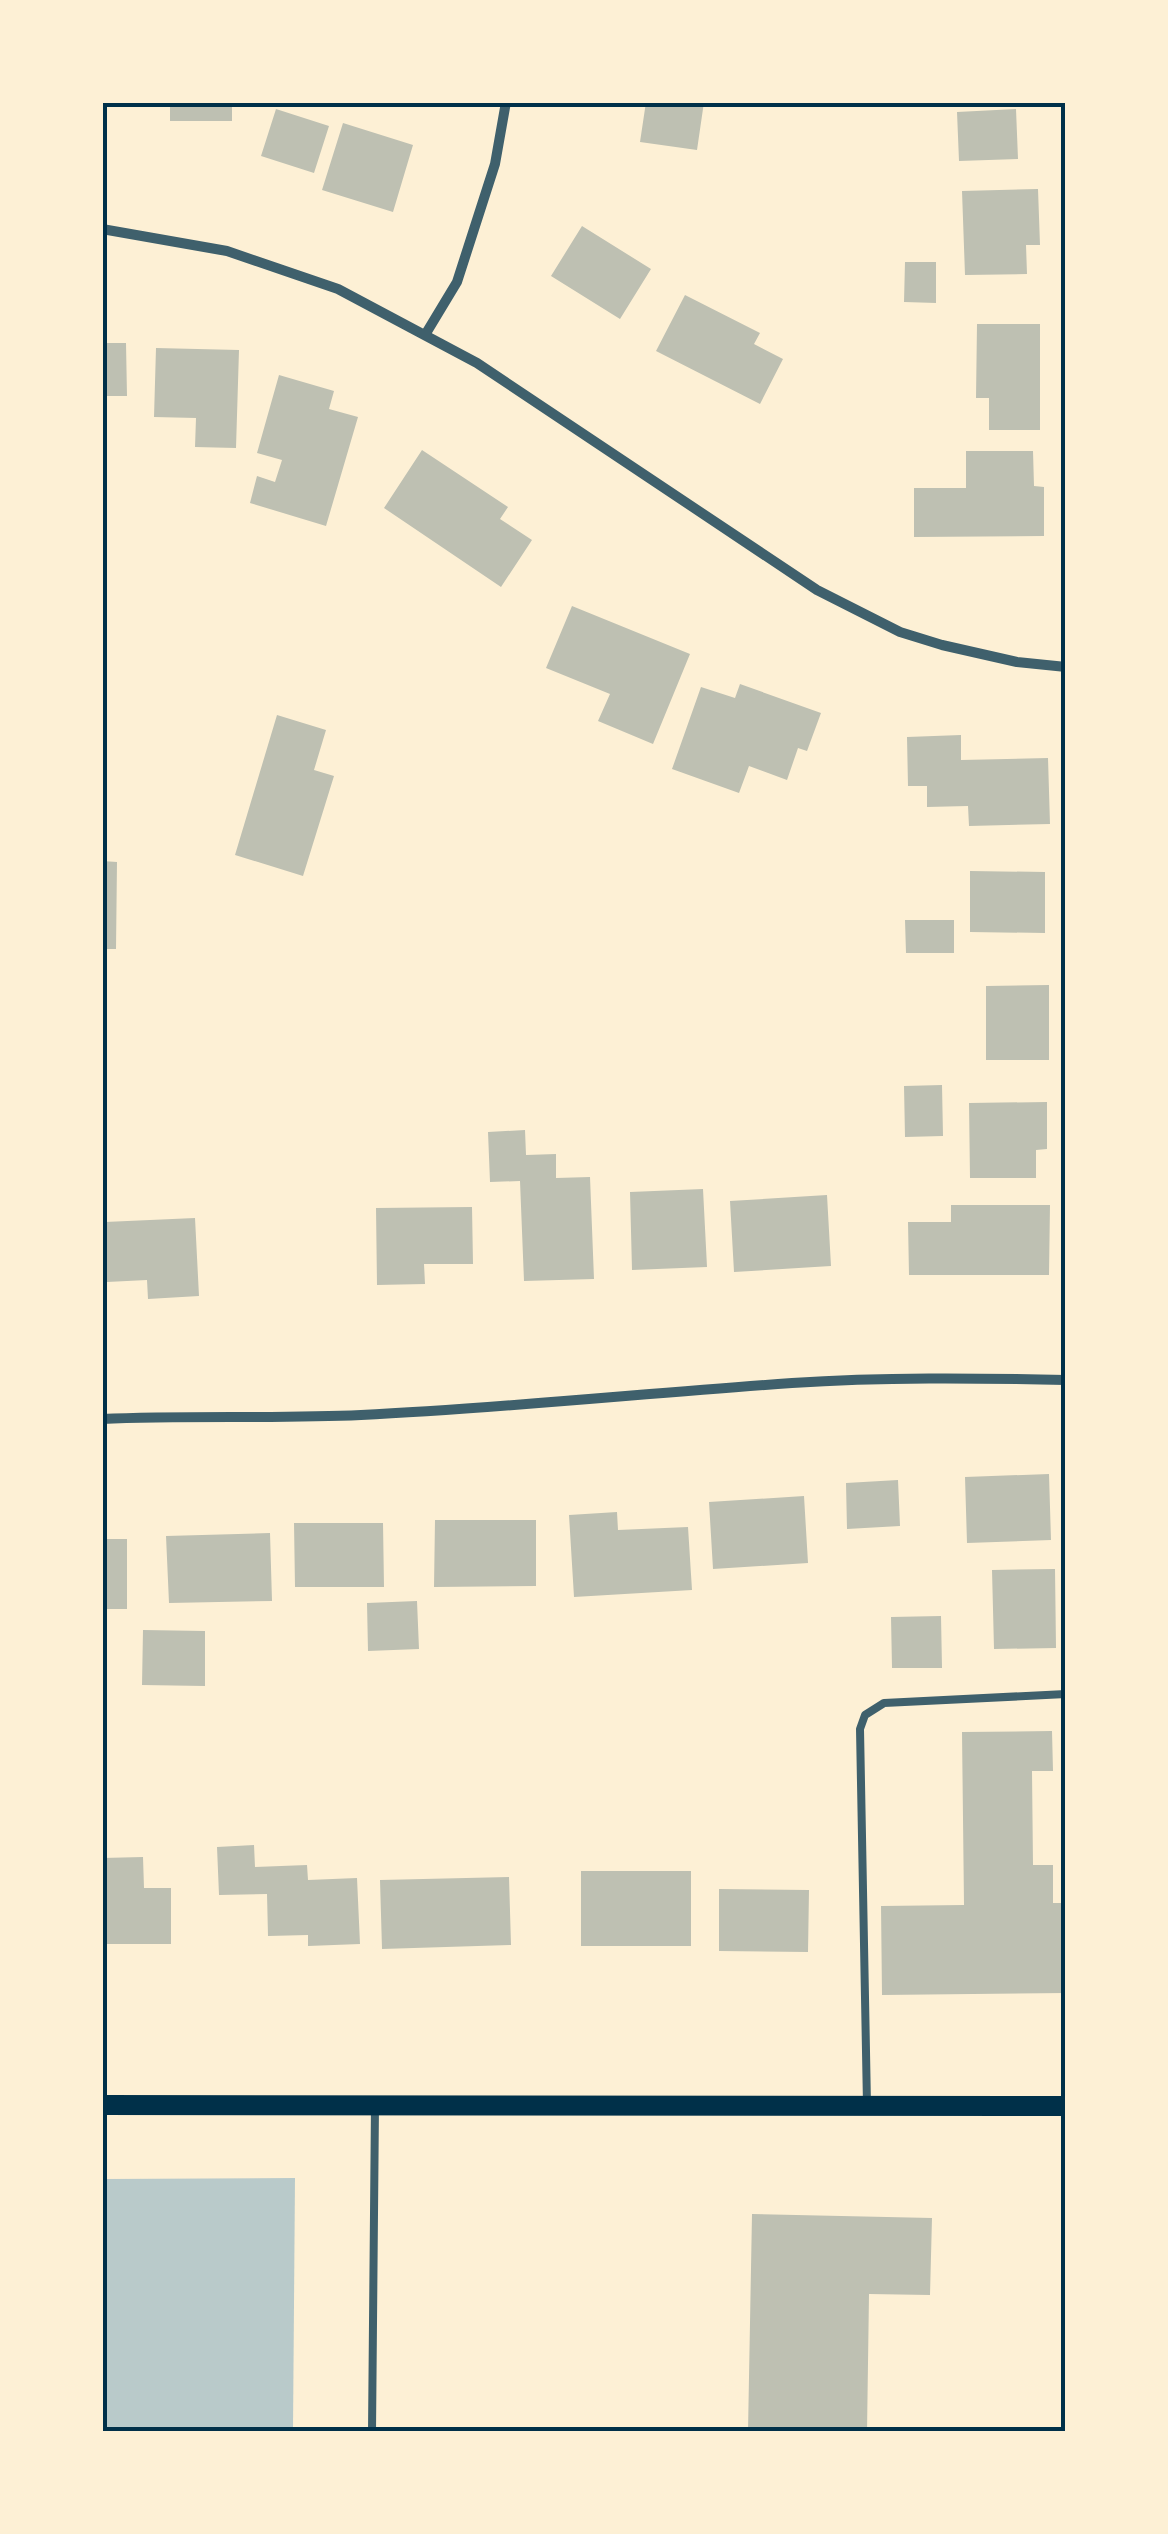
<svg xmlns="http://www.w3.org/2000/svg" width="1168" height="2534" font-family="'Varela Round',sans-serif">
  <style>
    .green { fill: #b9caca }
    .building { fill: #bec0b2 }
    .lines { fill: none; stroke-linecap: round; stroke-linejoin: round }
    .service { stroke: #3f606c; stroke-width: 8 }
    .minor { stroke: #3f606c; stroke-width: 10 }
    .secondary { stroke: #003049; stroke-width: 20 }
    .neatline { fill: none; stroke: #003049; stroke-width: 4 }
  </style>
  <rect width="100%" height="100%" fill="#fdf0d5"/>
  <path class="green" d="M 295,2178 L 293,2431 L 103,2431 L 103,2179 Z"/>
  <path class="building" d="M 170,102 L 232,102 L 232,121 L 170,121 Z
    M 646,102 L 704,102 L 697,150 L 640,142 Z
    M 276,109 L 329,126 L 314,173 L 261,156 Z
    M 1016,109 L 1018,159 L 959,161 L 957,112 Z
    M 343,123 L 413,145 L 393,212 L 322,190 Z
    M 1038,189 L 1040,245 L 1026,245 L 1027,274 L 965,275 L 962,191 Z
    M 582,226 L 651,269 L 620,319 L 551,276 Z
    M 905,262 L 936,262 L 936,303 L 904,302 Z
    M 685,295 L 760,333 L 754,344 L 783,359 L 760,404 L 656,351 Z
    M 977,324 L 1040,324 L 1040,430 L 989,430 L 989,398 L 976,398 Z
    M 102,343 L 126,343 L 127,396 L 102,396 Z
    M 156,348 L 239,350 L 236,448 L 195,447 L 196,418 L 154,417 Z
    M 279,375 L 334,391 L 329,409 L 358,417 L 326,526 L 250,503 L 257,476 L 275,482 L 282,460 L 257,453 Z
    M 422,450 L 508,507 L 500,519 L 532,540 L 501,587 L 384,508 Z
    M 966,451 L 1033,451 L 1034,486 L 1044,487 L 1044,536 L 914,537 L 914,488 L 966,488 Z
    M 572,606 L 690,654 L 653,744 L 598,721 L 610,694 L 546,668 Z
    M 740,684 L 821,713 L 807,751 L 798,748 L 787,780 L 749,766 L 739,793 L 672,769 L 701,687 L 735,698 Z
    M 277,715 L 326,730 L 314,770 L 334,776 L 303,876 L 235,855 Z
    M 961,735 L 961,760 L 1048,758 L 1050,824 L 969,826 L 968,806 L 927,807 L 927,786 L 908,786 L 907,737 Z
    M 102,861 L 117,862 L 116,949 L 102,949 Z
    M 970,871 L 1045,872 L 1045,933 L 970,932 Z
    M 905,920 L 954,920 L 954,953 L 906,953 Z
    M 1049,985 L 1049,1060 L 986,1060 L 986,986 Z
    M 942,1085 L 943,1136 L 905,1137 L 904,1086 Z
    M 1047,1102 L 1047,1149 L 1036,1150 L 1036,1178 L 970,1178 L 969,1103 Z
    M 525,1130 L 526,1155 L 556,1154 L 556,1178 L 590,1177 L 594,1279 L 524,1281 L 520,1181 L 490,1182 L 488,1132 Z
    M 703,1189 L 707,1267 L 632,1270 L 630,1192 Z
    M 827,1195 L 831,1266 L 734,1272 L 730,1201 Z
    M 951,1205 L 1050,1205 L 1049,1275 L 909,1275 L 908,1222 L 951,1222 Z
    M 472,1207 L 473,1264 L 424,1264 L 425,1284 L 377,1285 L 376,1208 Z
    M 195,1218 L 199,1296 L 148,1299 L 147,1280 L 107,1282 L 105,1222 Z
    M 1049,1474 L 1051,1540 L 967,1543 L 965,1477 Z
    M 898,1480 L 900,1526 L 847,1529 L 846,1483 Z
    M 804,1496 L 808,1563 L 713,1569 L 709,1502 Z
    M 617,1512 L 618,1530 L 688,1527 L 692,1590 L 574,1597 L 569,1515 Z
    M 435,1520 L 536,1520 L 536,1586 L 434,1587 Z
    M 294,1523 L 383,1523 L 384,1587 L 295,1587 Z
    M 270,1533 L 272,1601 L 169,1603 L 166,1536 Z
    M 102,1539 L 127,1539 L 127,1609 L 102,1609 Z
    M 1055,1569 L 1056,1648 L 994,1649 L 992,1570 Z
    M 417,1601 L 419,1649 L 368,1651 L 367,1603 Z
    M 941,1616 L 942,1668 L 892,1668 L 891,1617 Z
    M 143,1630 L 205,1631 L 205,1686 L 142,1685 Z
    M 1052,1731 L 1053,1771 L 1032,1771 L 1033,1865 L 1053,1865 L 1053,1903 L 1066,1903 L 1066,1993 L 882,1995 L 881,1906 L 964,1905 L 962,1732 Z
    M 254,1845 L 255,1867 L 307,1865 L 308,1880 L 357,1878 L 360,1944 L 308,1946 L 308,1935 L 268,1936 L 267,1894 L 219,1895 L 217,1847 Z
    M 143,1857 L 144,1888 L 171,1888 L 171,1944 L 102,1944 L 102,1858 Z
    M 581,1871 L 691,1871 L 691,1946 L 581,1946 Z
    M 509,1877 L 511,1945 L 382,1949 L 380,1880 Z
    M 719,1889 L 809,1890 L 808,1952 L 719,1951 Z
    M 752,2214 L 932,2218 L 930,2295 L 869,2294 L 867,2432 L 748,2432 Z"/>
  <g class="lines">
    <path class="service" d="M 867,2105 L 860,1729 L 865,1715 L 884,1703 L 1066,1694
      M 372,2432 L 375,2105"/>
    <path class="minor" d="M 102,229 L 227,251 L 338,289 L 477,363 L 817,590 L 900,632 L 942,645 L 1017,662 L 1066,667
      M 425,335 L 457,282 L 495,164 L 506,102
      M 102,1419 C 188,1415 275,1419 361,1415 C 505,1408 648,1393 792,1383 C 883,1377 975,1378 1066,1380"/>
    <path class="secondary" d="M 102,2105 L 1066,2106"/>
  </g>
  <rect width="1168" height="2534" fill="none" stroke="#fdf0d5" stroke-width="210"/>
  <rect x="105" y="105" width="958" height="2324" class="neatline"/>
</svg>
